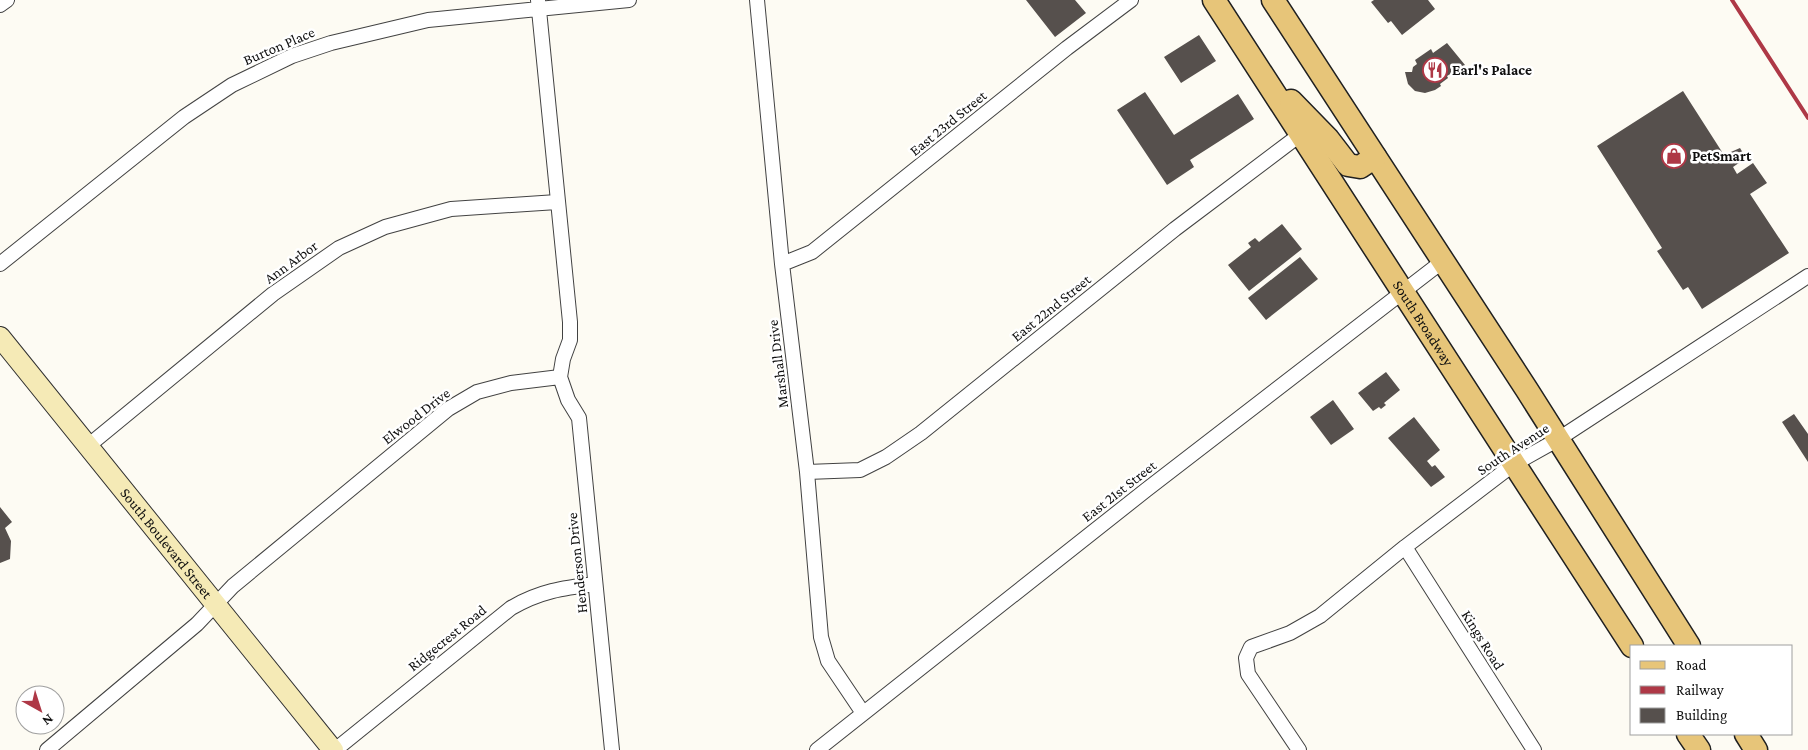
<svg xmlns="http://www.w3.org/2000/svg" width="1808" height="750" font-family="'Crimson Pro',serif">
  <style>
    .building { fill: #56504d }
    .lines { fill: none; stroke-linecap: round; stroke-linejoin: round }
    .minor-casing { stroke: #424242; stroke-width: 16 }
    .secondary-casing { stroke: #313131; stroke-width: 22 }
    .primary-casing { stroke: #202020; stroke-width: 25 }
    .minor { stroke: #fff; stroke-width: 14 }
    .secondary { stroke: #f5eab6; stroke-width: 20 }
    .primary { stroke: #e7c579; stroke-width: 22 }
    .rail { stroke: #ae3846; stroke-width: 4 }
    .labels { text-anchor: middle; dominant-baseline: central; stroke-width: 5; stroke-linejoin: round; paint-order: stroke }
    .street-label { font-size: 15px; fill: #0f0f0f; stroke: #fff }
    .poi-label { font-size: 15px; font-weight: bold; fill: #0f0f0f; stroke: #fff; text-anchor: start }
  </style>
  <rect width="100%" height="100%" fill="#fdfbf3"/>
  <path class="building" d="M 1026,0 L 1075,0 L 1086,13 L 1055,37 Z
    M 1374,0 L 1428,0 L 1435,9 L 1402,35 L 1391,21 L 1388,23 L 1371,2 Z
    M 1199,35 L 1216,61 L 1181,83 L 1164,57 Z
    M 1447,43 L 1465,65 L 1447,76 L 1448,78 L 1440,84 L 1441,86 L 1435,90 L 1425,93 L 1415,91 L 1408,84 L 1405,72 L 1412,72 L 1413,67 L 1417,64 L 1415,60 L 1431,49 L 1433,53 Z
    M 1683,91 L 1724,155 L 1740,148 L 1746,158 L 1733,167 L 1737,174 L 1753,163 L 1767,183 L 1750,194 L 1789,253 L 1702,309 L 1688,287 L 1683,290 L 1657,251 L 1662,248 L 1597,146 Z
    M 1145,92 L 1174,135 L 1238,94 L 1254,119 L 1190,160 L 1194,167 L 1167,185 L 1117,110 Z
    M 1282,224 L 1302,249 L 1249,291 L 1228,265 L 1251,247 L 1248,243 L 1255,238 L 1259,242 Z
    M 1300,257 L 1318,279 L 1266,320 L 1248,298 Z
    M 1386,372 L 1400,390 L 1384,403 L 1386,405 L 1381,409 L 1379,407 L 1373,411 L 1358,393 Z
    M 1333,400 L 1354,429 L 1331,445 L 1310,417 Z
    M 1794,414 L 1808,434 L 1808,462 L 1782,422 Z
    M 1414,417 L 1440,450 L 1427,461 L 1432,467 L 1435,465 L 1445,477 L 1431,487 L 1388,438 Z
    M 0,507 L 12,522 L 5,528 L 11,541 L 10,559 L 0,563 Z"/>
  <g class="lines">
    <defs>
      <path id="minor" d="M 538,0 L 570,322 L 570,340 L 563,359 L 560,377 L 568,400 L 579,418 L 612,750
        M 757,0 L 782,264 L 807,472 L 821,637 L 828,661 L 863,713
        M 0,5 L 7,0
        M 0,264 L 184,117 L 232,85 L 292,56 L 331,43 L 428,20 L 629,0
        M 782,264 L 812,252 L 1067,48 L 1131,0
        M 88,446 L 273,294 L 339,248 L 385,227 L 451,209 L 557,202
        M 807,472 L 860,470 L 886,457 L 921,433 L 1175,229 L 1301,134
        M 1405,547 L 1534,750
        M 47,750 L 197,624 L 233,586 L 448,409 L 477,392 L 511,383 L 560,377
        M 335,750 L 511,608 C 540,591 563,588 595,584
        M 817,750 L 1146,490 L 1443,261
        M 1299,750 L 1248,674 L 1246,658 L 1251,647 L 1290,633 L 1320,616 L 1405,547 L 1514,464 L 1557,440 L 1808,276"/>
      <g id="secondary">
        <path id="s1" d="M 0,337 L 333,750"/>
      </g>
      <g id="primary">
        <path id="s2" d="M 1214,0 L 1632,646"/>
        <path d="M 1273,0 L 1527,390 L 1689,646"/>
        <path d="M 1291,101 L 1328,139 L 1348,165 L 1360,167 L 1375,157"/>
        <path d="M 1688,734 L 1699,750"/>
        <path d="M 1746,734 L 1756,750"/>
      </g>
    </defs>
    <use href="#minor" class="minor-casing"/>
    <use href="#secondary" class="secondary-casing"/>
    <use href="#primary" class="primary-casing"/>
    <use href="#minor" class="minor"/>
    <use href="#secondary" class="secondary"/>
    <use href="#primary" class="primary"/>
    <path class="rail" d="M 1732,0 L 1808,118"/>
  </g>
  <defs>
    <symbol id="restaurant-ring" viewBox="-11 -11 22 22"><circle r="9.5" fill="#fff" stroke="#ae3846" stroke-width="1.5"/><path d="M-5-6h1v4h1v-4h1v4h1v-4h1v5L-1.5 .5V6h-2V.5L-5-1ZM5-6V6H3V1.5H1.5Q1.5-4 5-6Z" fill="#ae3846"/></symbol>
    <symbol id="shop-ring" viewBox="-11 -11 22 22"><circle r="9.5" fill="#fff" stroke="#ae3846" stroke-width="1.5"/><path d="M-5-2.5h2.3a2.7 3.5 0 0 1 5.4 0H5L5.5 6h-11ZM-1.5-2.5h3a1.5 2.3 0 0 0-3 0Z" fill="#ae3846"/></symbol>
  </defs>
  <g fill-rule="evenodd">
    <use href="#restaurant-ring" x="1421" y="56" width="28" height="28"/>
    <use href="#shop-ring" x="1660" y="142" width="28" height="28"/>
  </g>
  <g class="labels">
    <g class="street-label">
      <text transform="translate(279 46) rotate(-23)">Burton Place</text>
      <text transform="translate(948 123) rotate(-39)">East 23rd Street</text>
      <text transform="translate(291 262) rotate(-36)">Ann Arbor</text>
      <text transform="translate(1051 308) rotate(-39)">East 22nd Street</text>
      <text stroke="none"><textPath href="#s2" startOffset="385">South Broadway</textPath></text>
      <text transform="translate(778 364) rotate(-97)">Marshall Drive</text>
      <text transform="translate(416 416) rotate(-38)">Elwood Drive</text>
      <text transform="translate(1513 449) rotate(-33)">South Avenue</text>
      <text transform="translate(1119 491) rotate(-38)">East 21st Street</text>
      <text stroke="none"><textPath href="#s1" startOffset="265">South Boulevard Street</textPath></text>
      <text transform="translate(577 563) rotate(-96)">Henderson Drive</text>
      <text transform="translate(447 638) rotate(-39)">Ridgecrest Road</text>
      <text transform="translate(1483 640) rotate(58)">Kings Road</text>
    </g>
    <g class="poi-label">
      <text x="1452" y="70">Earl's Palace</text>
      <text x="1692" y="156">PetSmart</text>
    </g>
  </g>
  <rect x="1630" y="645" width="162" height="90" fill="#ffffff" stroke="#9f9f9f"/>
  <rect x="1640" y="661" width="25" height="8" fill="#e7c579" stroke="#9f9f9f"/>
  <text x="1676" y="670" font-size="15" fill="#0f0f0f">Road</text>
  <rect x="1640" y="686" width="25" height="8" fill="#ae3846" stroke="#9f9f9f"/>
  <text x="1676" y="695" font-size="15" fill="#0f0f0f">Railway</text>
  <rect x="1640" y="708" width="25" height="15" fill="#56504d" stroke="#9f9f9f"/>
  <text x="1676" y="720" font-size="15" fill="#0f0f0f">Building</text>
  <g transform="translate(40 710) rotate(141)"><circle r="24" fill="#ffffff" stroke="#9f9f9f"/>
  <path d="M0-4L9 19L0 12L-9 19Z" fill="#ae3846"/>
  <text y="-8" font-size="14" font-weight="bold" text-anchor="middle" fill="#0f0f0f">N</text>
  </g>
</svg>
